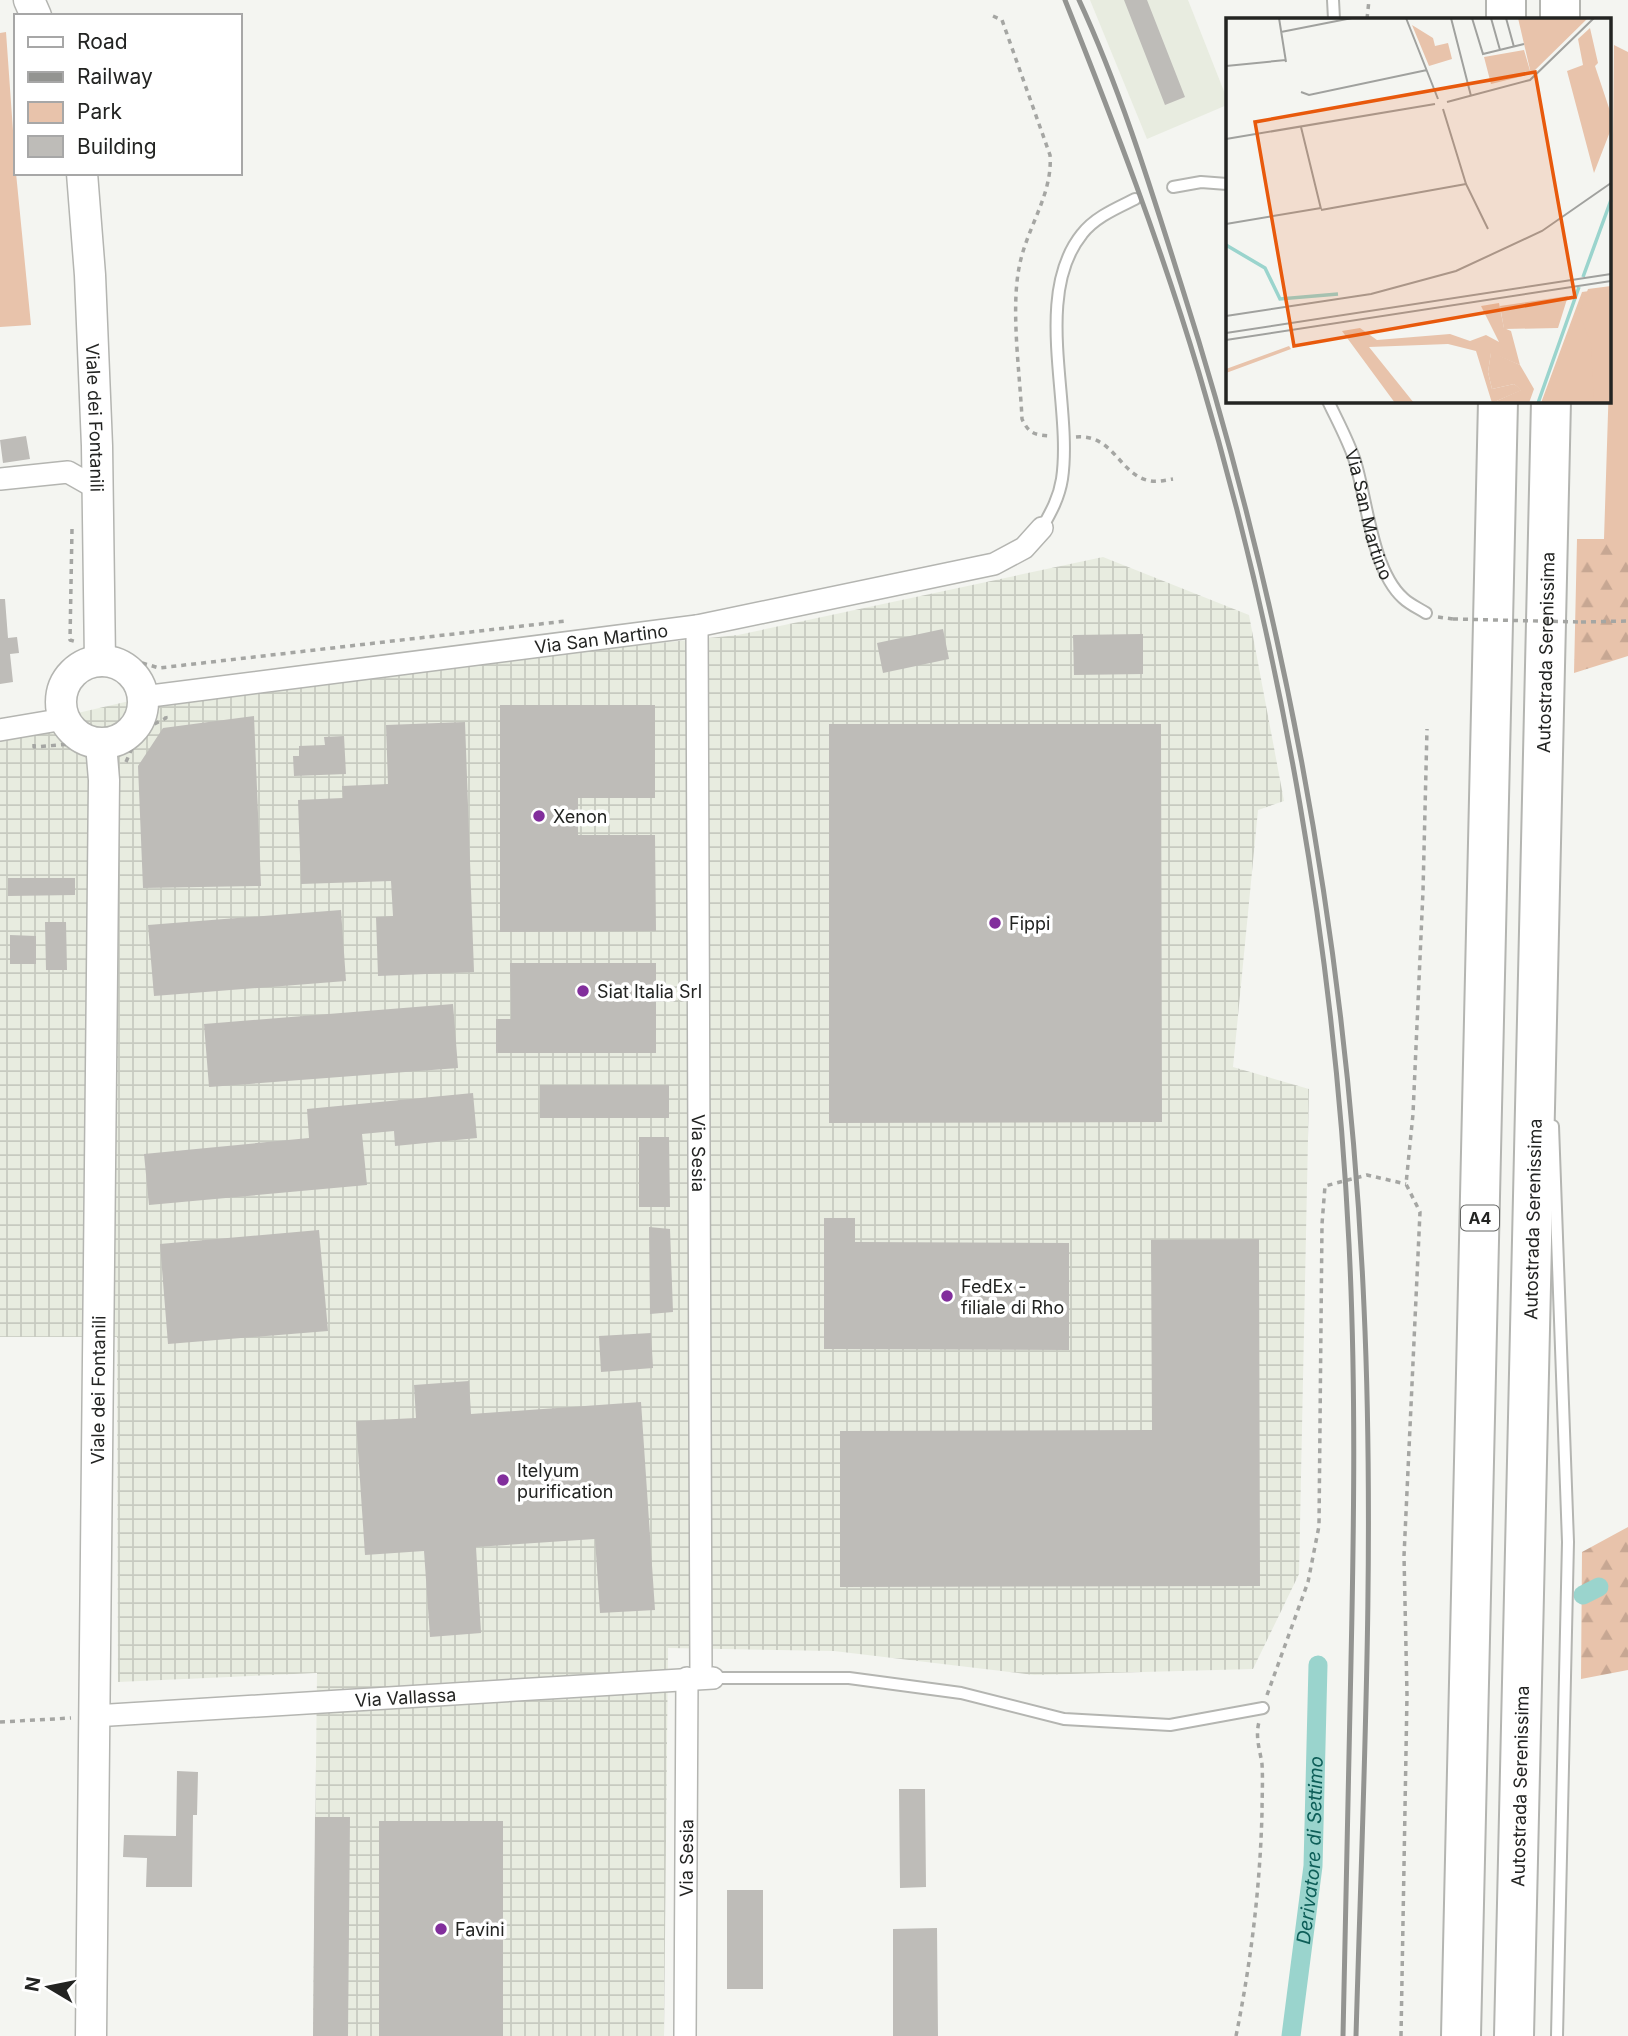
<svg xmlns="http://www.w3.org/2000/svg" width="1628" height="2036" font-family="Inter,sans-serif">
  <style>
    .built { fill: #e8ece0 }
    .industrial { fill: url(#industrial-grid) }
    .green { fill: #e8c3ab }
    .forest { fill: url(#forest-firs) }
    .lines { fill: none; stroke-linecap: round; stroke-linejoin: round }
    .canal { stroke: #9ad4cd; stroke-width: 19 }
    .building { fill: #bebcb8 }
    .lane-casing { stroke: #b4b5b1; stroke-width: 14 }
    .street-casing { stroke: #b4b5b1; stroke-width: 24 }
    .secondary-casing { stroke: #b4b5b1; stroke-width: 33 }
    .highway-casing { stroke: #b4b5b1; stroke-width: 42 }
    .path { stroke: #a5a6a3; stroke-width: 3.5; stroke-dasharray: 5 5; stroke-linecap: butt }
    .lane { stroke: #fff; stroke-width: 10 }
    .street { stroke: #fff; stroke-width: 21 }
    .secondary { stroke: #fff; stroke-width: 30 }
    .highway { stroke: #fff; stroke-width: 38 }
    .rail { stroke: #939491; stroke-width: 5 }
    .path-bridge { stroke: #a5a6a3; stroke-width: 3.5; stroke-dasharray: 5 5; stroke-linecap: butt }
    .poi-dot { fill: #822e9c; stroke: #fff; stroke-width: 2.5 }
    .labels { text-anchor: middle; dominant-baseline: central; stroke-width: 7; stroke-linejoin: round; paint-order: stroke }
    .shield { fill: #fff; stroke: #656664; stroke-width: 2 }
    .shield-label { font-size: 16px; font-weight: bold; fill: #232422 }
    .street-label { font-size: 18px; fill: #232422; stroke: #fff }
    .poi-label { font-size: 18px; fill: #232422; stroke: #fff; text-anchor: start }
    .water-label { font-size: 19px; font-style: italic; fill: #0d5e58; stroke: #fff }
    .inset-river { fill: none; stroke: #9ad4cd; stroke-width: 3.5 }
    .inset-road { fill: none; stroke: #a0a19e; stroke-width: 2 }
    .view { fill: #e8590c; fill-opacity: 0.15; stroke: #e8590c; stroke-width: 3.5 }
    .inset-edge { fill: none; stroke: #232422; stroke-width: 3.5 }
  </style>
  <defs>
    <pattern id="industrial-grid" width="8" height="8" patternUnits="userSpaceOnUse" patternTransform="scale(1.75)"><rect width="8" height="8" fill="#e8ece0"/><path d="M0 4h8M4 0v8" fill="none" stroke="#c7cac0"/></pattern>
    <pattern id="forest-firs" width="22" height="20" patternUnits="userSpaceOnUse" patternTransform="scale(1.75)"><rect width="22" height="20" fill="#e8c3ab"/><path d="M5 1l3.5 6h-7zM16 11l3.5 6h-7z" fill="#c7a793"/></pattern>
  </defs>
  <rect width="100%" height="100%" fill="#f4f5f1"/>
  <path class="built" d="M 1090,0 L 1188,0 L 1227,99 L 1227,105 L 1147,139 Z"/>
  <path class="industrial" d="M 1103,557 L 1249,615 L 1284,801 L 1258,810 L 1233,1067 L 1309,1089 L 1299,1574 L 1253,1669 L 1034,1675 L 834,1651 L 668,1648 L 664,2036 L 313,2036 L 317,1673 L 118,1682 L 117,1337 L 0,1337 L 0,731 L 164,693 L 738,635 Z"/>
  <path class="green" d="M 6,32 L 16,173 L 31,325 L 0,327 L 0,33 Z
    M 1614,45 L 1628,52 L 1628,539 L 1604,539 L 1611,319 Z"/>
  <path class="forest" d="M 1577,539 L 1628,539 L 1628,656 L 1574,673 Z
    M 1628,1527 L 1628,1670 L 1581,1679 L 1582,1552 Z"/>
  <g class="lines">
    <g class="canal">
      <path d="M 1583,1595 L 1599,1587"/>
      <path id="s1" d="M 1291,2036 L 1313,1866 L 1318,1665"/>
    </g>
  </g>
  <path class="building" d="M 1124,0 L 1147,0 L 1185,97 L 1165,105 Z
    M 26,436 L 30,459 L 3,463 L 0,440 Z
    M 0,599 L 5,599 L 8,638 L 17,637 L 19,653 L 10,654 L 13,682 L 0,684 Z
    M 943,629 L 949,659 L 883,673 L 877,643 Z
    M 1143,634 L 1143,674 L 1074,675 L 1073,635 Z
    M 500,705 L 655,705 L 655,798 L 578,798 L 578,835 L 655,835 L 656,931 L 500,932 Z
    M 254,716 L 261,886 L 143,888 L 138,766 L 163,728 Z
    M 465,722 L 474,972 L 378,976 L 376,917 L 393,916 L 391,881 L 301,884 L 298,800 L 343,798 L 342,786 L 388,784 L 386,725 Z
    M 829,724 L 1161,724 L 1162,1122 L 829,1123 Z
    M 344,736 L 346,774 L 294,776 L 293,756 L 299,756 L 299,746 L 325,745 L 324,737 Z
    M 8,878 L 75,878 L 75,895 L 8,896 Z
    M 341,910 L 346,981 L 154,996 L 148,925 Z
    M 45,922 L 66,922 L 67,970 L 46,970 Z
    M 10,935 L 36,936 L 36,964 L 10,964 Z
    M 510,963 L 656,963 L 656,1053 L 496,1053 L 496,1019 L 511,1019 Z
    M 453,1004 L 458,1068 L 209,1087 L 204,1024 Z
    M 540,1085 L 669,1085 L 669,1118 L 540,1118 Z
    M 473,1093 L 477,1138 L 395,1146 L 394,1131 L 362,1134 L 367,1185 L 149,1205 L 144,1154 L 309,1138 L 307,1109 Z
    M 639,1137 L 669,1137 L 670,1207 L 639,1207 Z
    M 824,1218 L 855,1218 L 855,1242 L 1069,1243 L 1069,1350 L 824,1349 Z
    M 649,1227 L 670,1229 L 673,1312 L 650,1314 Z
    M 319,1230 L 328,1331 L 168,1344 L 160,1244 Z
    M 1259,1239 L 1260,1586 L 840,1587 L 840,1431 L 1152,1430 L 1151,1240 Z
    M 651,1333 L 653,1368 L 601,1372 L 599,1336 Z
    M 469,1381 L 471,1414 L 641,1402 L 655,1610 L 600,1613 L 595,1539 L 476,1547 L 481,1633 L 430,1637 L 424,1551 L 365,1555 L 356,1421 L 416,1418 L 414,1385 Z
    M 177,1771 L 198,1772 L 197,1815 L 193,1815 L 192,1887 L 146,1887 L 147,1858 L 123,1857 L 124,1835 L 176,1836 Z
    M 899,1789 L 925,1789 L 926,1887 L 900,1888 Z
    M 315,1817 L 350,1817 L 348,2036 L 313,2036 Z
    M 379,1821 L 503,1821 L 503,2036 L 379,2036 Z
    M 727,1890 L 763,1890 L 763,1989 L 727,1989 Z
    M 937,1928 L 938,2036 L 893,2036 L 893,1929 Z"/>
  <g class="lines">
    <defs>
      <g id="lane">
        <path d="M 1333,0 L 1334,19"/>
        <path d="M 1173,187 L 1201,182 L 1227,184"/>
        <path id="s2" d="M 1328,401 C 1337,420 1348,440 1355,461 C 1367,500 1372,570 1403,598 C 1409,604 1418,608 1426,613"/>
        <path d="M 1042,528 C 1051,512 1059,498 1062,479 C 1073,405 1032,296 1082,234 C 1095,217 1117,208 1135,199"/>
        <path d="M 1553,1126 L 1568,1542 L 1557,2036"/>
        <path d="M 715,1678 L 849,1678 L 961,1693 L 1064,1719 L 1170,1725 L 1263,1708"/>
      </g>
      <g id="street">
        <path d="M 0,479 L 68,472 L 98,489"/>
        <path id="s3" d="M 697,626 L 701,1678"/>
        <path id="s4" d="M 143,697 L 697,626 L 994,564 L 1024,548 L 1042,528"/>
        <path d="M 0,730 L 64,719"/>
        <path id="s5" d="M 94,1716 L 713,1678"/>
        <path id="s6" d="M 685,2036 L 687,1678"/>
      </g>
      <g id="secondary">
        <path d="M 29,0 L 36,16"/>
        <path id="s7" d="M 82,173 L 90,275 L 97,446 L 100,661"/>
        <circle cx="102" cy="702" r="41"/>
        <path id="s8" d="M 91,2036 L 104,780 L 101,744"/>
      </g>
      <g id="highway">
        <path d="M 1506,19 L 1506,0"/>
        <path d="M 1560,19 L 1560,0"/>
        <path d="M 1461,2036 L 1498,401"/>
        <path id="s9" d="M 1514,2036 L 1551,401"/>
      </g>
    </defs>
    <use href="#lane" class="lane-casing"/>
    <use href="#street" class="street-casing"/>
    <use href="#secondary" class="secondary-casing"/>
    <use href="#highway" class="highway-casing"/>
    <path class="path" d="M 993,16 L 1002,20 L 1050,155 C 1053,193 1028,226 1020,263 C 1010,307 1020,373 1022,419 C 1029,434 1035,435 1051,436
      M 1367,19 L 1369,0
      M 1076,437 C 1115,434 1119,476 1151,481 C 1158,482 1166,480 1173,479
      M 72,529 L 70,640 L 77,642
      M 1438,617 L 1453,619
      M 1581,622 L 1628,621
      M 125,655 L 126,658 L 159,668 L 566,621
      M 47,701 L 54,698 L 58,683 L 76,661
      M 34,744 L 34,747 L 71,744 L 77,751
      M 126,762 L 139,732 L 166,718 L 165,712
      M 1267,1695 L 1308,1582 L 1319,1526 L 1322,1224 L 1325,1186 L 1367,1175 L 1406,1184
      M 0,1722 L 71,1718
      M 1236,2036 C 1251,1962 1260,1888 1262,1813 C 1262,1797 1263,1780 1262,1764 C 1260,1750 1255,1737 1259,1722
      M 1401,2036 L 1407,1695 L 1404,1556 L 1420,1212 L 1406,1184 L 1413,1114 L 1423,891 L 1427,729"/>
    <use href="#lane" class="lane"/>
    <use href="#street" class="street"/>
    <use href="#secondary" class="secondary"/>
    <use href="#highway" class="highway"/>
    <path class="rail" d="M 1065,0 C 1114,123 1161,246 1199,373 C 1282,651 1335,954 1349,1244 C 1356,1383 1354,1522 1351,1661 C 1349,1786 1346,1911 1343,2036
      M 1079,0 C 1121,91 1151,189 1181,284 C 1287,616 1349,959 1364,1307 C 1375,1549 1363,1793 1356,2036"/>
    <path class="path-bridge" d="M 1453,619 L 1581,622"/>
  </g>
  <g class="poi-dot">
    <circle cx="539" cy="816" r="7"/>
    <circle cx="995" cy="923" r="7"/>
    <circle cx="583" cy="991" r="7"/>
    <circle cx="947" cy="1296" r="7"/>
    <circle cx="503" cy="1480" r="7"/>
    <circle cx="441" cy="1929" r="7"/>
  </g>
  <g class="labels">
    <rect class="shield" x="1461" y="1205.5" width="38" height="25" rx="5"/>
    <g class="shield-label">
      <text x="1480" y="1218">A4</text>
    </g>
    <g class="street-label">
      <text stroke="none"><textPath href="#s7" startOffset="245">Viale dei Fontanili</textPath></text>
      <text stroke="none"><textPath href="#s2" startOffset="121">Via San Martino</textPath></text>
      <text stroke="none"><textPath href="#s4" startOffset="462">Via San Martino</textPath></text>
      <text stroke="none"><textPath href="#s9" startOffset="1384">Autostrada Serenissima</textPath></text>
      <text stroke="none"><textPath href="#s3" startOffset="527">Via Sesia</textPath></text>
      <text stroke="none"><textPath href="#s9" startOffset="817">Autostrada Serenissima</textPath></text>
      <text stroke="none"><textPath href="#s8" startOffset="646">Viale dei Fontanili</textPath></text>
      <text stroke="none"><textPath href="#s5" startOffset="312">Via Vallassa</textPath></text>
      <text stroke="none"><textPath href="#s9" startOffset="250">Autostrada Serenissima</textPath></text>
      <text stroke="none"><textPath href="#s6" startOffset="178">Via Sesia</textPath></text>
    </g>
    <g class="poi-label">
      <text x="553" y="816">Xenon</text>
      <text x="1009" y="923">Fippi</text>
      <text x="597" y="991">Siat Italia Srl</text>
      <text x="961" y="1286">FedEx -<tspan x="961" dy="21">filiale di Rho</tspan></text>
      <text x="517" y="1470">Itelyum<tspan x="517" dy="21">purification</tspan></text>
      <text x="455" y="1929">Favini</text>
    </g>
    <g class="water-label">
      <text stroke="none"><textPath href="#s1" startOffset="187">Derivatore di Settimo</textPath></text>
    </g>
  </g>
  <g transform="translate(1226 18)">
    <rect width="385" height="385" fill="#f4f5f1"/>
    <path d="M 186,7 L 207,20 L 209,28 L 222,25 L 226,41 L 203,48 ZM 298,32 L 305,56 L 265,66 L 258,39 ZM 385,270 L 385,385 L 315,385 L 356,274 ZM 342,278 L 332,310 L 278,311 L 274,288 ZM 265,334 L 294,347 L 308,371 L 303,385 L 266,385 L 295,372 L 288,366 L 266,371 L 262,354 Z" fill="#e8c3ab"/>
    <path d="M 292,0 L 362,0 L 305,56 ZM 364,10 L 372,45 L 369,48 L 385,96 L 385,111 L 368,155 L 341,53 L 357,47 L 352,21 ZM 385,268 L 385,385 L 368,385 L 365,325 L 353,296 L 362,271 ZM 273,285 L 278,310 L 285,313 L 294,347 L 265,335 L 262,354 L 266,371 L 288,366 L 296,372 L 266,385 L 250,333 L 222,326 L 143,329 L 188,385 L 169,385 L 116,313 L 134,310 L 151,322 L 224,316 L 244,323 L 260,317 L 273,324 L 255,288 ZM 63,328 L 65,331 L 0,355 L 0,351 Z" fill="#e8c3ab"/>
    <path class="inset-river" d="M 0,227 L 39,250 L 54,281 L 112,276M 357,259 L 385,182M 312,385 L 353,269"/>
    <path class="inset-road" d="M 53,0 L 60,44M 180,0 L 212,81M 225,0 L 245,78M 246,0 L 257,36 L 298,26M 265,0 L 274,32M 280,0 L 288,29M 55,14 L 126,0M 0,48 L 60,42M 75,74 L 83,77 L 201,52M 221,84 L 304,62 L 368,0M 217,91 L 240,166 L 262,211M 75,109 L 95,191M 0,121 L 209,86M 95,192 L 240,166M 0,206 L 95,190M 0,298 L 145,276 L 230,253 L 316,213 L 385,165M 0,315 L 385,256M 0,322 L 385,263"/>
    <path class="view" d="M 309,54 L 349,279 L 68,328 L 29,104 Z"/>
    <rect width="385" height="385" class="inset-edge"/>
  </g>
  <rect x="14" y="14" width="228" height="161" fill="#ffffff" stroke="#a7a7a7" stroke-width="2"/>
  <rect x="28" y="37" width="35" height="10" fill="#ffffff" stroke="#a7a7a7" stroke-width="2"/>
  <text x="77" y="49" font-size="21" fill="#232422">Road</text>
  <rect x="28" y="72" width="35" height="10" fill="#939491" stroke="#a7a7a7" stroke-width="2"/>
  <text x="77" y="84" font-size="21" fill="#232422">Railway</text>
  <rect x="28" y="102" width="35" height="21" fill="#e8c3ab" stroke="#a7a7a7" stroke-width="2"/>
  <text x="77" y="119" font-size="21" fill="#232422">Park</text>
  <rect x="28" y="136" width="35" height="21" fill="#bebcb8" stroke="#a7a7a7" stroke-width="2"/>
  <text x="77" y="154" font-size="21" fill="#232422">Building</text>
  <g transform="translate(49 1987) rotate(280)" stroke="#ffffff" stroke-width="5" paint-order="stroke">
  <path d="M0-5L12 26L0 18L-12 26Z" fill="#232422"/>
  <text y="-10" font-size="19" font-weight="bold" text-anchor="middle" fill="#232422">N</text>
  </g>
</svg>
